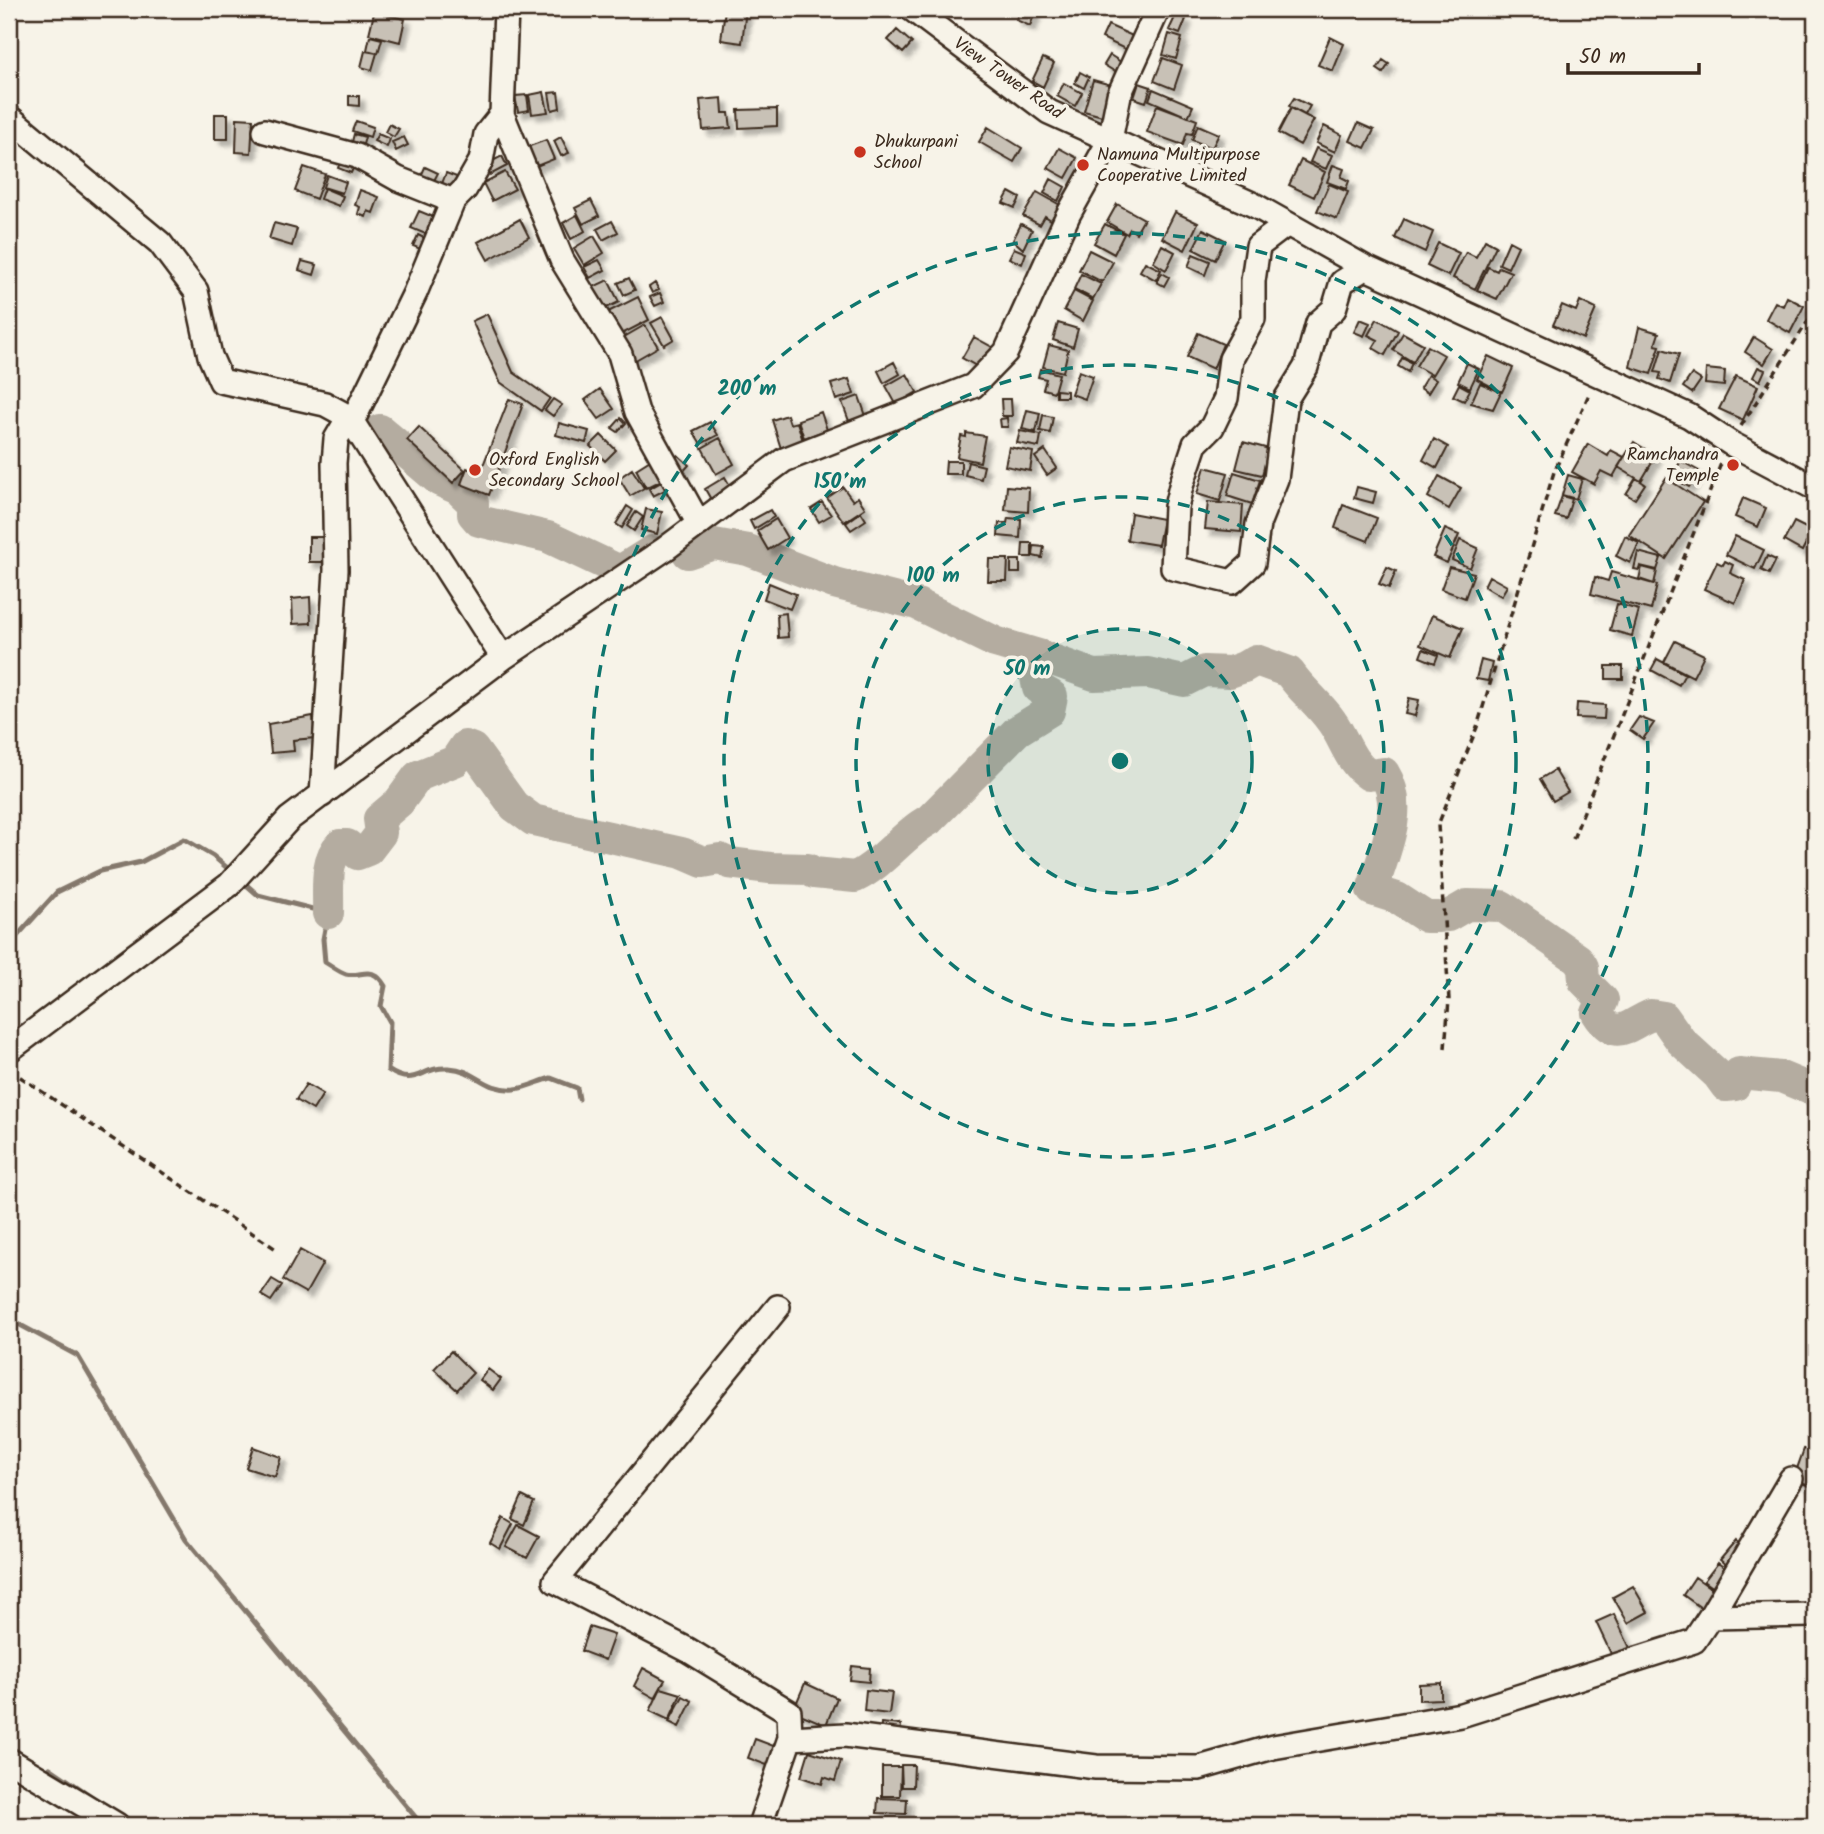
<svg xmlns="http://www.w3.org/2000/svg" width="1824" height="1834" font-family="Kalam,sans-serif">
  <style>
    .lines { fill: none; stroke-linecap: round; stroke-linejoin: round }
    .stream { stroke: #84786c; stroke-width: 5 }
    .river { stroke: #b4aca0; stroke-width: 32 }
    .building { fill: #c8c1b6; stroke: #3b2a1e; stroke-width: 2; filter: url(#shadow) }
    .minor-casing { stroke: #3b2a1e; stroke-width: 28 }
    .path { stroke: #3b2a1e; stroke-width: 3.5; stroke-dasharray: 7 5; stroke-linecap: butt }
    .minor { stroke: #f7f3e8; stroke-width: 23 }
    .ring { fill: none; stroke: #0f766e; stroke-width: 3.5; stroke-dasharray: 12 9 }
    .poi-dot { fill: #c8321e; stroke: #f7f3e8; stroke-width: 2.5 }
    .labels { text-anchor: middle; dominant-baseline: central; stroke-width: 7; stroke-linejoin: round; paint-order: stroke }
    .street-label { font-size: 18px; fill: #3b2a1e; stroke: #f7f3e8 }
    .poi-label { font-size: 18px; fill: #3b2a1e; stroke: #f7f3e8; text-anchor: start }
    .centre { fill: #0f766e; stroke: #f7f3e8; stroke-width: 3.5 }
    .ring-label { font-size: 21px; text-anchor: middle; font-weight: bold; fill: #0f766e; stroke: #f7f3e8; stroke-width: 7; stroke-linejoin: round; paint-order: stroke }
  </style>
  <defs>
    <filter id="shadow"><feDropShadow dx="5.5" dy="5.5" stdDeviation="2" flood-color="#0004"/></filter>
  </defs>
  <rect width="100%" height="100%" fill="#f7f3e8"/>
  <filter id="ink" filterUnits="userSpaceOnUse"><feTurbulence type="fractalNoise" baseFrequency=".0143" numOctaves="2"/><feDisplacementMap in="SourceGraphic" scale="14" xChannelSelector="R" yChannelSelector="G"/><feConvolveMatrix kernelMatrix="1 2 1 2 8 2 1 2 1" color-interpolation-filters="sRGB"/></filter>
  <g filter="url(#ink)">
    <g class="lines">
      <path class="stream" d="M 242,881 L 258,895 L 328,913 L 323,939 L 325,962 C 332,966 339,972 346,974 C 362,978 371,963 385,986 L 381,1006 L 390,1022 L 388,1070 C 416,1089 421,1066 449,1068 C 478,1070 483,1091 515,1089 C 526,1088 540,1081 551,1078 L 577,1088 L 579,1099
        M 9,945 L 57,892 L 100,871 L 141,862 L 184,839 L 213,856 L 232,872
        M 9,1319 L 78,1356 L 186,1539 L 422,1825
        M 50,1768 L 97,1800
        M 122,1818 L 132,1825"/>
      <path class="river" d="M 380,430 L 440,481 L 458,489 L 473,503 L 473,514 L 479,521 L 548,537 L 620,571 L 652,551
        M 1039,655 L 1094,675 L 1148,673 L 1184,681 L 1204,671 L 1230,672 L 1244,667 L 1256,660 L 1289,672 C 1301,690 1319,703 1332,722 C 1345,740 1349,762 1369,775 L 1384,773 C 1406,808 1384,853 1372,890 L 1397,898 L 1426,917 L 1438,917
        M 328,913 C 329,891 324,861 340,845 L 347,845 L 358,854 L 368,850 L 381,833 L 379,819 L 399,802 L 418,776 L 455,761 L 465,746 L 473,749 L 514,806 L 533,820 L 682,853 L 703,862 L 720,859 L 729,863 L 770,868 L 808,869 L 814,873 L 855,877 C 884,863 904,833 929,820 L 1017,731 L 1049,711 L 1052,696 L 1038,688 L 1035,672 L 1039,655 L 995,642 L 917,604 L 834,583 L 748,550 L 714,544 L 688,553
        M 1448,916 L 1467,905 L 1502,906 L 1578,959 L 1583,967 L 1584,981 L 1603,1000 L 1597,1013 C 1616,1044 1629,1024 1651,1015 L 1664,1017 L 1681,1041 L 1718,1075 L 1726,1086 L 1735,1085 L 1739,1073 L 1781,1077 L 1815,1091"/>
    </g>
    <path class="building" d="M 375,9 L 388,11 L 387,15 L 405,19 L 400,42 L 369,34 Z
      M 725,9 L 746,9 L 742,43 L 721,40 Z
      M 1020,9 L 1036,10 L 1030,26 L 1016,20 Z
      M 1176,15 L 1186,19 L 1180,34 L 1169,30 Z
      M 1108,25 L 1135,37 L 1129,51 L 1102,38 Z
      M 897,30 L 912,43 L 903,53 L 888,40 Z
      M 1169,34 L 1182,38 L 1176,59 L 1163,55 Z
      M 370,36 L 382,39 L 378,53 L 367,50 Z
      M 1330,37 L 1344,44 L 1333,71 L 1318,65 Z
      M 365,51 L 377,53 L 372,70 L 361,67 Z
      M 1110,55 L 1124,64 L 1119,74 L 1104,65 Z
      M 1043,58 L 1054,63 L 1043,87 L 1032,81 Z
      M 1163,58 L 1182,65 L 1174,89 L 1154,81 Z
      M 1383,60 L 1389,64 L 1383,73 L 1377,69 Z
      M 1080,72 L 1089,77 L 1084,88 L 1075,83 Z
      M 1093,80 L 1115,86 L 1106,117 L 1084,111 Z
      M 1064,83 L 1082,93 L 1075,106 L 1057,96 Z
      M 1139,83 L 1151,87 L 1146,102 L 1134,98 Z
      M 1153,89 L 1193,106 L 1188,117 L 1149,100 Z
      M 544,92 L 548,112 L 532,114 L 529,95 Z
      M 558,92 L 560,108 L 552,110 L 549,93 Z
      M 527,95 L 529,110 L 518,112 L 515,96 Z
      M 349,96 L 359,96 L 359,106 L 349,105 Z
      M 722,98 L 723,113 L 729,113 L 731,128 L 703,130 L 700,100 Z
      M 1294,98 L 1310,106 L 1305,115 L 1289,106 Z
      M 1157,105 L 1197,120 L 1192,134 L 1187,133 L 1183,145 L 1147,132 Z
      M 1291,108 L 1314,120 L 1300,145 L 1278,133 Z
      M 777,109 L 777,126 L 739,128 L 738,110 Z
      M 215,114 L 228,114 L 228,139 L 215,139 Z
      M 237,118 L 253,119 L 251,153 L 236,152 Z
      M 356,121 L 373,127 L 370,137 L 352,131 Z
      M 1358,123 L 1374,130 L 1365,148 L 1350,141 Z
      M 389,124 L 399,129 L 394,137 L 385,132 Z
      M 1198,125 L 1219,134 L 1212,148 L 1192,140 Z
      M 1324,126 L 1342,135 L 1335,152 L 1316,143 Z
      M 988,127 L 1022,148 L 1014,162 L 979,142 Z
      M 354,134 L 365,137 L 361,152 L 350,149 Z
      M 378,134 L 390,139 L 387,147 L 374,141 Z
      M 404,137 L 408,145 L 396,151 L 392,142 Z
      M 561,137 L 569,153 L 561,156 L 554,141 Z
      M 546,140 L 554,159 L 534,167 L 527,147 Z
      M 1059,148 L 1077,158 L 1066,178 L 1048,168 Z
      M 1316,148 L 1332,155 L 1326,169 L 1310,162 Z
      M 502,156 L 507,166 L 490,175 L 485,165 Z
      M 341,159 L 355,164 L 351,173 L 338,168 Z
      M 1301,160 L 1325,172 L 1314,197 L 1289,185 Z
      M 1333,165 L 1344,169 L 1341,177 L 1349,181 L 1346,189 L 1327,182 Z
      M 304,167 L 325,174 L 316,199 L 295,191 Z
      M 425,167 L 438,173 L 431,186 L 419,181 Z
      M 505,172 L 515,189 L 492,201 L 483,183 Z
      M 446,173 L 462,179 L 456,195 L 440,189 Z
      M 327,175 L 346,182 L 342,193 L 323,187 Z
      M 1051,179 L 1065,187 L 1058,201 L 1044,193 Z
      M 1329,184 L 1348,192 L 1337,219 L 1317,211 Z
      M 324,188 L 343,196 L 339,206 L 320,199 Z
      M 360,190 L 379,197 L 373,213 L 368,211 L 366,217 L 358,214 L 360,207 L 355,205 Z
      M 1009,192 L 1020,198 L 1015,208 L 1003,203 Z
      M 1037,192 L 1060,205 L 1051,220 L 1045,216 L 1040,225 L 1023,216 Z
      M 591,200 L 599,216 L 583,224 L 575,208 Z
      M 1117,204 L 1144,219 L 1136,233 L 1130,229 L 1127,234 L 1107,222 Z
      M 419,211 L 436,218 L 428,235 L 411,228 Z
      M 1175,212 L 1198,223 L 1185,250 L 1162,238 Z
      M 577,215 L 585,231 L 571,239 L 563,223 Z
      M 520,219 L 529,237 L 488,260 L 478,242 Z
      M 1404,219 L 1433,232 L 1425,252 L 1395,238 Z
      M 612,221 L 618,232 L 603,240 L 597,229 Z
      M 274,223 L 297,229 L 292,246 L 269,239 Z
      M 1021,224 L 1032,230 L 1023,249 L 1013,240 Z
      M 1105,224 L 1124,234 L 1114,254 L 1094,243 Z
      M 1203,229 L 1225,240 L 1215,260 L 1193,249 Z
      M 418,235 L 428,240 L 423,250 L 413,246 Z
      M 594,236 L 604,253 L 584,265 L 574,248 Z
      M 1485,240 L 1496,246 L 1475,289 L 1453,278 L 1466,252 L 1476,257 Z
      M 1509,241 L 1518,246 L 1508,268 L 1499,264 Z
      M 1438,243 L 1459,253 L 1448,276 L 1427,266 Z
      M 1162,245 L 1175,252 L 1166,270 L 1153,262 Z
      M 1014,248 L 1026,253 L 1022,264 L 1009,258 Z
      M 1089,250 L 1113,262 L 1102,282 L 1079,270 Z
      M 1193,254 L 1210,261 L 1205,275 L 1188,267 Z
      M 599,260 L 605,270 L 590,278 L 584,267 Z
      M 302,261 L 317,265 L 314,275 L 299,270 Z
      M 1145,262 L 1161,270 L 1156,280 L 1140,271 Z
      M 1488,267 L 1497,271 L 1499,267 L 1511,272 L 1497,299 L 1477,290 Z
      M 1162,273 L 1169,277 L 1164,286 L 1157,282 Z
      M 1081,274 L 1101,284 L 1093,299 L 1074,289 Z
      M 629,278 L 635,290 L 624,295 L 618,283 Z
      M 608,280 L 619,302 L 598,312 L 591,288 Z
      M 655,283 L 659,290 L 652,293 L 649,287 Z
      M 1074,291 L 1093,301 L 1083,321 L 1064,310 Z
      M 660,293 L 664,302 L 655,306 L 650,297 Z
      M 638,297 L 649,320 L 620,335 L 608,312 Z
      M 1787,297 L 1804,306 L 1790,333 L 1766,319 L 1775,302 L 1783,306 Z
      M 1580,301 L 1596,309 L 1583,339 L 1553,325 L 1562,305 L 1576,311 Z
      M 487,314 L 513,372 L 550,398 L 541,411 L 500,382 L 472,321 Z
      M 662,317 L 674,339 L 664,345 L 651,323 Z
      M 1360,319 L 1370,323 L 1364,336 L 1354,332 Z
      M 1377,319 L 1398,331 L 1385,355 L 1373,348 L 1378,340 L 1368,335 Z
      M 1058,323 L 1078,329 L 1073,347 L 1053,340 Z
      M 645,325 L 658,347 L 632,362 L 619,340 Z
      M 1639,327 L 1659,333 L 1655,345 L 1660,346 L 1651,374 L 1630,367 Z
      M 1198,333 L 1223,344 L 1213,369 L 1187,357 Z
      M 1403,333 L 1423,344 L 1413,362 L 1393,350 Z
      M 974,337 L 992,347 L 980,368 L 962,358 Z
      M 1754,337 L 1773,349 L 1764,364 L 1745,352 Z
      M 1049,345 L 1068,350 L 1063,372 L 1043,367 Z
      M 1428,346 L 1444,355 L 1432,375 L 1416,366 Z
      M 1662,349 L 1679,354 L 1670,383 L 1659,379 L 1661,373 L 1655,372 Z
      M 1488,356 L 1513,368 L 1502,392 L 1477,379 Z
      M 1402,358 L 1412,363 L 1408,372 L 1398,366 Z
      M 894,362 L 900,374 L 884,383 L 878,371 Z
      M 1467,363 L 1479,369 L 1470,388 L 1458,382 Z
      M 1758,367 L 1765,370 L 1760,381 L 1753,377 Z
      M 1040,369 L 1059,374 L 1054,392 L 1043,389 L 1046,379 L 1038,377 Z
      M 1706,369 L 1725,371 L 1724,386 L 1705,384 Z
      M 1079,371 L 1093,376 L 1085,399 L 1071,394 Z
      M 907,374 L 917,392 L 896,404 L 886,386 Z
      M 1692,374 L 1701,380 L 1692,393 L 1683,387 Z
      M 1428,375 L 1436,380 L 1428,393 L 1420,388 Z
      M 1736,376 L 1758,386 L 1743,420 L 1719,409 Z
      M 849,379 L 854,394 L 836,400 L 831,384 Z
      M 1480,383 L 1501,392 L 1493,409 L 1471,403 Z
      M 1459,384 L 1470,390 L 1464,401 L 1453,396 Z
      M 600,389 L 614,409 L 599,419 L 585,400 Z
      M 1056,390 L 1067,391 L 1067,397 L 1056,397 Z
      M 859,396 L 866,416 L 849,421 L 842,402 Z
      M 509,399 L 523,404 L 489,495 L 461,484 L 467,468 L 480,473 Z
      M 553,399 L 562,405 L 553,416 L 545,410 Z
      M 1001,399 L 1011,399 L 1012,416 L 1002,416 Z
      M 1027,410 L 1040,413 L 1036,432 L 1022,429 Z
      M 821,412 L 827,430 L 804,438 L 798,420 Z
      M 787,415 L 790,424 L 797,422 L 803,441 L 783,455 L 772,420 Z
      M 1043,415 L 1053,417 L 1050,433 L 1040,431 Z
      M 621,418 L 626,423 L 618,432 L 612,428 Z
      M 1007,418 L 1008,427 L 1001,427 L 1000,419 Z
      M 710,422 L 718,435 L 701,444 L 693,431 Z
      M 559,423 L 589,431 L 586,443 L 556,435 Z
      M 419,427 L 465,470 L 453,483 L 407,440 Z
      M 1020,431 L 1041,435 L 1039,447 L 1017,443 Z
      M 966,433 L 985,436 L 980,462 L 957,457 L 961,436 L 966,437 Z
      M 601,435 L 616,450 L 605,461 L 590,446 Z
      M 720,438 L 734,464 L 716,474 L 702,448 Z
      M 1434,439 L 1448,447 L 1437,468 L 1423,460 Z
      M 1243,442 L 1269,449 L 1262,475 L 1236,469 Z
      M 1634,442 L 1656,456 L 1641,481 L 1618,467 Z
      M 1588,444 L 1608,456 L 1611,450 L 1624,457 L 1613,477 L 1601,471 L 1594,484 L 1572,472 Z
      M 1009,447 L 1033,452 L 1030,471 L 1005,466 Z
      M 1045,450 L 1057,468 L 1047,475 L 1035,457 Z
      M 678,455 L 689,465 L 681,474 L 670,463 Z
      M 652,459 L 664,479 L 646,488 L 636,469 Z
      M 946,461 L 961,461 L 961,474 L 945,474 Z
      M 1681,461 L 1699,471 L 1689,487 L 1671,477 Z
      M 968,462 L 984,466 L 981,479 L 965,475 Z
      M 1205,467 L 1228,473 L 1220,501 L 1197,494 Z
      M 632,469 L 644,488 L 630,496 L 619,478 Z
      M 1234,472 L 1260,480 L 1252,504 L 1227,496 Z
      M 1568,475 L 1582,479 L 1576,499 L 1562,495 Z
      M 1439,476 L 1461,488 L 1449,509 L 1428,497 Z
      M 725,477 L 733,491 L 713,503 L 705,489 Z
      M 1636,478 L 1645,484 L 1635,499 L 1626,494 Z
      M 1666,478 L 1703,502 L 1666,559 L 1629,535 Z
      M 665,480 L 669,488 L 653,496 L 649,489 Z
      M 1007,486 L 1029,488 L 1028,512 L 1005,510 Z
      M 843,487 L 853,501 L 858,497 L 865,508 L 844,522 L 827,498 Z
      M 1357,487 L 1376,492 L 1373,503 L 1354,498 Z
      M 1562,496 L 1572,499 L 1566,519 L 1555,516 Z
      M 1743,498 L 1766,508 L 1758,527 L 1735,517 Z
      M 822,502 L 831,515 L 819,522 L 811,509 Z
      M 1208,502 L 1243,505 L 1241,532 L 1205,529 Z
      M 1343,505 L 1377,518 L 1368,541 L 1335,528 Z
      M 627,506 L 633,510 L 622,528 L 616,524 Z
      M 646,509 L 662,512 L 657,534 L 641,530 Z
      M 770,510 L 774,517 L 754,529 L 750,521 Z
      M 636,512 L 643,517 L 634,531 L 627,526 Z
      M 861,512 L 866,520 L 851,530 L 846,523 Z
      M 1131,513 L 1163,519 L 1158,545 L 1127,540 Z
      M 1008,518 L 1021,519 L 1020,538 L 998,536 L 999,523 L 1007,523 Z
      M 776,519 L 787,538 L 768,550 L 757,531 Z
      M 1794,522 L 1812,531 L 1802,551 L 1784,541 Z
      M 1445,529 L 1459,535 L 1447,563 L 1433,557 Z
      M 1625,536 L 1639,543 L 1630,563 L 1616,556 Z
      M 1735,536 L 1764,550 L 1755,569 L 1726,555 Z
      M 309,537 L 324,537 L 324,562 L 309,562 Z
      M 1460,540 L 1478,548 L 1470,568 L 1452,560 Z
      M 1023,543 L 1032,543 L 1032,557 L 1022,557 Z
      M 1034,546 L 1044,547 L 1042,558 L 1033,556 Z
      M 1638,552 L 1661,558 L 1657,570 L 1640,566 L 1639,570 L 1634,569 Z
      M 1767,556 L 1776,560 L 1769,574 L 1761,570 Z
      M 989,559 L 1008,559 L 1007,581 L 988,581 Z
      M 1011,560 L 1020,560 L 1020,573 L 1011,573 Z
      M 1725,561 L 1733,565 L 1730,573 L 1745,580 L 1735,603 L 1704,589 L 1717,562 L 1723,565 Z
      M 1387,567 L 1396,571 L 1389,588 L 1379,584 Z
      M 1449,567 L 1474,573 L 1465,598 L 1441,589 Z
      M 1642,567 L 1657,571 L 1654,584 L 1639,579 Z
      M 1611,572 L 1657,585 L 1651,610 L 1591,594 L 1595,577 L 1608,581 Z
      M 1489,576 L 1507,586 L 1501,596 L 1484,586 Z
      M 769,583 L 796,594 L 790,609 L 764,599 Z
      M 310,597 L 311,623 L 293,624 L 292,599 Z
      M 1617,604 L 1639,610 L 1632,636 L 1610,630 Z
      M 786,613 L 788,637 L 778,638 L 777,614 Z
      M 1432,615 L 1463,628 L 1450,658 L 1420,645 Z
      M 1675,641 L 1704,655 L 1693,677 L 1664,662 Z
      M 1423,649 L 1438,655 L 1435,663 L 1420,657 Z
      M 1657,659 L 1685,674 L 1679,685 L 1651,670 Z
      M 1481,660 L 1492,663 L 1488,681 L 1476,679 Z
      M 1606,666 L 1623,666 L 1623,679 L 1606,679 Z
      M 1409,698 L 1419,700 L 1415,716 L 1405,714 Z
      M 1577,703 L 1605,705 L 1604,719 L 1576,718 Z
      M 313,716 L 315,738 L 293,740 L 294,751 L 271,753 L 268,724 Z
      M 1639,717 L 1654,723 L 1643,739 L 1630,730 Z
      M 1555,770 L 1568,792 L 1553,801 L 1540,779 Z
      M 306,1084 L 323,1094 L 313,1110 L 296,1100 Z
      M 300,1250 L 323,1263 L 306,1293 L 283,1280 Z
      M 272,1279 L 282,1285 L 271,1301 L 261,1295 Z
      M 451,1351 L 473,1373 L 457,1390 L 434,1369 Z
      M 488,1369 L 501,1379 L 493,1390 L 480,1380 Z
      M 253,1447 L 281,1457 L 275,1477 L 246,1468 Z
      M 1804,1449 L 1815,1452 L 1815,1488 L 1793,1480 Z
      M 522,1496 L 534,1502 L 524,1525 L 512,1519 Z
      M 503,1518 L 513,1524 L 500,1549 L 490,1543 Z
      M 518,1525 L 539,1536 L 527,1558 L 506,1547 Z
      M 1736,1541 L 1743,1547 L 1727,1566 L 1720,1560 Z
      M 1718,1563 L 1730,1572 L 1717,1590 L 1704,1581 Z
      M 1695,1577 L 1719,1594 L 1707,1612 L 1683,1595 Z
      M 1633,1586 L 1648,1612 L 1628,1623 L 1613,1597 Z
      M 1614,1614 L 1630,1648 L 1612,1656 L 1596,1622 Z
      M 589,1627 L 614,1635 L 605,1660 L 581,1651 Z
      M 852,1666 L 870,1668 L 869,1682 L 850,1680 Z
      M 643,1668 L 665,1680 L 655,1698 L 634,1686 Z
      M 805,1683 L 837,1698 L 826,1725 L 793,1711 Z
      M 1441,1683 L 1441,1699 L 1419,1700 L 1419,1684 Z
      M 661,1688 L 681,1694 L 669,1720 L 650,1711 Z
      M 866,1690 L 892,1693 L 889,1714 L 864,1711 Z
      M 683,1696 L 692,1701 L 679,1727 L 669,1722 Z
      M 881,1723 L 901,1725 L 900,1736 L 880,1734 Z
      M 755,1739 L 779,1748 L 772,1767 L 748,1758 Z
      M 809,1751 L 841,1761 L 835,1781 L 824,1777 L 822,1784 L 801,1777 Z
      M 901,1765 L 914,1765 L 913,1787 L 902,1787 Z
      M 882,1767 L 901,1767 L 900,1796 L 882,1796 Z
      M 878,1798 L 907,1799 L 906,1814 L 877,1813 Z"/>
    <g class="lines">
      <defs>
        <path id="minor" d="M 912,9 L 1049,112 L 1254,205 L 1366,268 L 1689,416 L 1730,443 L 1815,488
          M 502,114 L 562,260 L 620,354 L 637,412 L 699,524
          M 9,117 L 160,243 L 196,291 L 210,356 L 221,381 L 325,404 L 349,417 L 336,439 L 334,463 L 336,570 L 322,795
          M 265,131 L 357,156 L 398,179 L 453,201 L 415,293 L 356,414 L 349,417 L 503,658
          M 453,201 L 465,189 L 481,161 L 486,134 L 502,114 L 506,9
          M 1287,224 L 1258,246 L 1253,281 L 1253,319 L 1231,359 L 1226,398 L 1212,427 L 1195,444 L 1181,486 L 1176,507 L 1173,568 L 1232,582 L 1253,563 L 1258,524 L 1276,479 L 1286,399 L 1306,367 L 1318,323 L 1334,309 L 1342,282 L 1365,268
          M 9,1050 L 229,885 L 289,819 L 503,658 L 665,549 L 784,460 L 973,386 L 1006,352 L 1068,215 L 1110,140 L 1119,95 L 1158,9
          M 778,1307 L 555,1581 L 688,1650 L 789,1712 L 790,1738
          M 1710,1617 L 1791,1479
          M 9,1760 L 117,1825
          M 760,1825 L 790,1738 L 845,1735 L 1096,1767 L 1199,1768 L 1273,1747 L 1461,1715 L 1694,1641 L 1710,1617 L 1815,1615"/>
      </defs>
      <use href="#minor" class="minor-casing"/>
      <path class="path" d="M 1741,426 L 1815,310
        M 1573,839 L 1722,461
        M 1445,1048 L 1449,1000 L 1438,825 L 1477,727 L 1554,472 L 1590,392
        M 10,1070 L 276,1249"/>
      <use href="#minor" class="minor"/>
    </g>
  </g>
  <circle cx="1120" cy="761" r="132" fill="#0f766e" fill-opacity=".12"/>
  <g class="ring">
    <circle cx="1120" cy="761" r="132"/>
    <circle cx="1120" cy="761" r="264"/>
    <circle cx="1120" cy="761" r="396"/>
    <circle cx="1120" cy="761" r="528"/>
  </g>
  <g class="poi-dot">
    <circle cx="860" cy="152" r="7"/>
    <circle cx="1083" cy="165" r="7"/>
    <circle cx="1733" cy="465" r="7"/>
    <circle cx="475" cy="470" r="7"/>
  </g>
  <g class="labels">
    <g class="street-label">
      <text transform="translate(1008 79) rotate(35)">View Tower Road</text>
    </g>
    <g class="poi-label">
      <text x="874" y="142">Dhukurpani<tspan x="874" dy="21">School</tspan></text>
      <text x="1097" y="155">Namuna Multipurpose<tspan x="1097" dy="21">Cooperative Limited</tspan></text>
      <text x="1719" y="455" text-anchor="end">Ramchandra<tspan x="1719" dy="21">Temple</tspan></text>
      <text x="489" y="460">Oxford English<tspan x="489" dy="21">Secondary School</tspan></text>
    </g>
  </g>
  <circle cx="1120" cy="761" r="10" class="centre"/>
  <g class="ring-label">
    <text x="747" y="395">200 m</text>
    <text x="840" y="488">150 m</text>
    <text x="933" y="582">100 m</text>
    <text x="1027" y="675">50 m</text>
  </g>
  <rect width="1824" height="1834" fill="none" stroke="#f7f3e8" stroke-width="35"/>
  <rect x="18" y="18" width="1789" height="1799" fill="none" stroke="#3b2a1e" stroke-width="2.5" filter="url(#ink)"/>
  <path d="M1568 63v10h131v-10" fill="none" stroke="#3b2a1e" stroke-width="3.5"/>
  <text x="1579" y="63" font-size="21" fill="#3b2a1e" stroke="#f7f3e8" stroke-width="5" paint-order="stroke">50 m</text>
</svg>
